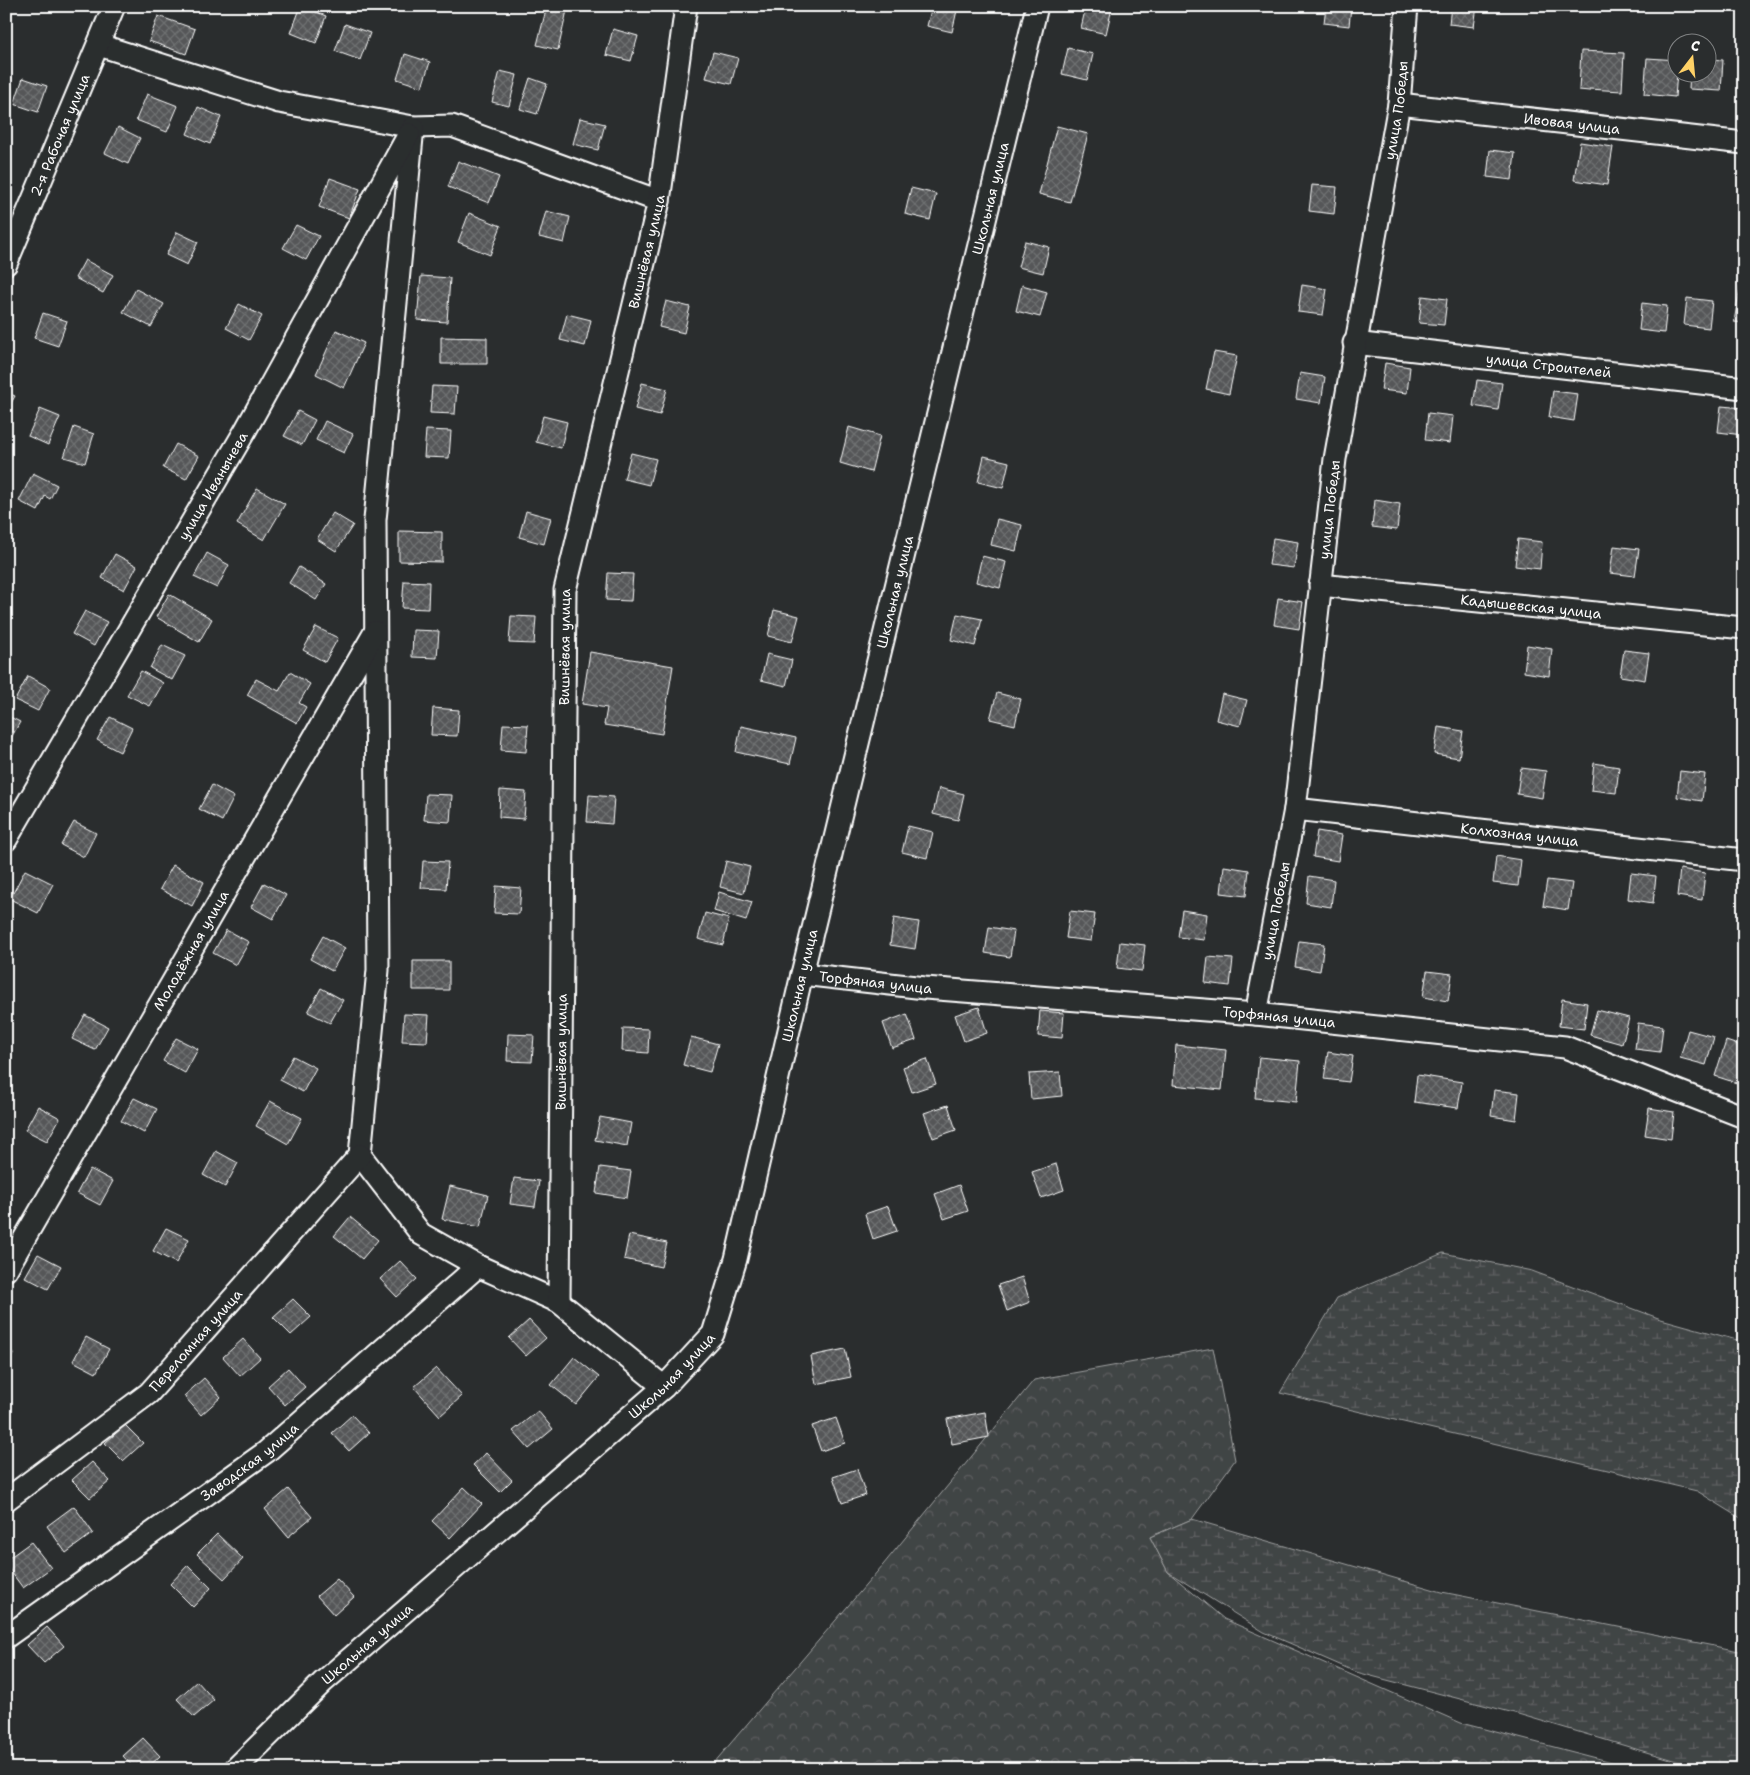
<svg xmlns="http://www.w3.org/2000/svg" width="1750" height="1775" font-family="'Shantell Sans',sans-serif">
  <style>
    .forest { fill: url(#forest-crowns); stroke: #a0a2a2 }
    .wetland { fill: url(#wetland-marsh); stroke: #a0a2a2 }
    .building { fill: url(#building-cross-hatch); stroke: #fff }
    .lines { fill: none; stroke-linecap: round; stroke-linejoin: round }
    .minor-casing { stroke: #fff; stroke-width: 25 }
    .minor { stroke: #2a2d2e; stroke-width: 21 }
    .labels { text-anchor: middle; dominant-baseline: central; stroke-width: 5; stroke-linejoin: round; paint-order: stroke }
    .street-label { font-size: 14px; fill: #fff; stroke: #2a2d2e }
  </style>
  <defs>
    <pattern id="forest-crowns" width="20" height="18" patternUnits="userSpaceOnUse" patternTransform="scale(1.25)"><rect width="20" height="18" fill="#414445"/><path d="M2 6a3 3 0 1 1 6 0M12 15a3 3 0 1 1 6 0" fill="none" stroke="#5e6061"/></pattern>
    <pattern id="wetland-marsh" width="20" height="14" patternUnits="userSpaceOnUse" patternTransform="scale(1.25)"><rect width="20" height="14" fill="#414445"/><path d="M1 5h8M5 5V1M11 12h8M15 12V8" fill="none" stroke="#5e6061"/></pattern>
    <pattern id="building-cross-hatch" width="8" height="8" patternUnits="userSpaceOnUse" patternTransform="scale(1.25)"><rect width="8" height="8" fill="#555758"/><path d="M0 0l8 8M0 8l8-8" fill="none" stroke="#6e7071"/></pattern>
  </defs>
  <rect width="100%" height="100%" fill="#2a2d2e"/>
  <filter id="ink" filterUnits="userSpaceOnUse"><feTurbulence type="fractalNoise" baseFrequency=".02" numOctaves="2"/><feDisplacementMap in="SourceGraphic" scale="10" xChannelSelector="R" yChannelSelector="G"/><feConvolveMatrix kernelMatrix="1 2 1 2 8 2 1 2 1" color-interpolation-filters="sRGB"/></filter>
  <g filter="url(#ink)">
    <path class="forest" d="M 1213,1348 L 1235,1460 L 1192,1519 L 1150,1537 L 1168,1572 L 1224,1619 L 1461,1723 L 1639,1769 L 703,1769 L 713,1764 L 883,1565 L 1034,1380 Z"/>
    <path class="wetland" d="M 1443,1253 L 1532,1271 L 1661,1319 L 1744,1342 L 1744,1520 L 1697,1491 L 1280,1393 L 1337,1298 Z
      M 1192,1519 L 1442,1592 L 1744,1652 L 1744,1764 L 1700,1768 L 1518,1714 L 1356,1672 L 1264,1632 L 1168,1572 L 1150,1537 Z"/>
    <path class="building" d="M 301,6 L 326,16 L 316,43 L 291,33 Z
      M 547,6 L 568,6 L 558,50 L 537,45 Z
      M 932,6 L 958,6 L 952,32 L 927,26 Z
      M 1086,6 L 1112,8 L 1106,34 L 1081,28 Z
      M 1326,6 L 1351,6 L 1349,26 L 1324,23 Z
      M 1451,6 L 1477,6 L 1474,27 L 1449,24 Z
      M 158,16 L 195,29 L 186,54 L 149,41 Z
      M 345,24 L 370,33 L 360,60 L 335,51 Z
      M 613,29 L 638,36 L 631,61 L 606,55 Z
      M 1068,48 L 1093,54 L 1087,80 L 1062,74 Z
      M 1581,51 L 1624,53 L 1622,91 L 1589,89 L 1589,91 L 1579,90 Z
      M 713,52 L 738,58 L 731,84 L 706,78 Z
      M 405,54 L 430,62 L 422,87 L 397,79 Z
      M 1647,58 L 1678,60 L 1675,97 L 1644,94 Z
      M 1708,59 L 1723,60 L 1721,91 L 1689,89 L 1690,72 L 1708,72 Z
      M 500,71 L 517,75 L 509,106 L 492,102 Z
      M 23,78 L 47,86 L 38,112 L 14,104 Z
      M 530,78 L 547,84 L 537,114 L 520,109 Z
      M 147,94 L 178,106 L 167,132 L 136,120 Z
      M 198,107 L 221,117 L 210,144 L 187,134 Z
      M 580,118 L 605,124 L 598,150 L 573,144 Z
      M 1057,126 L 1088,134 L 1070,202 L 1039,194 Z
      M 118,127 L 140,138 L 128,164 L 105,153 Z
      M 1580,142 L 1613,147 L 1607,185 L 1574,180 Z
      M 1490,150 L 1515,153 L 1512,180 L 1487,177 Z
      M 458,161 L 499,177 L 489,203 L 448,187 Z
      M 330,178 L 360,189 L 349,218 L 319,207 Z
      M 1312,185 L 1337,187 L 1334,214 L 1309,211 Z
      M 911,188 L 936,194 L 930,220 L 905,214 Z
      M 546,211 L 570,217 L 564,243 L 539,237 Z
      M 469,213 L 501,226 L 490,255 L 458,242 Z
      M 296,225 L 319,236 L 306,260 L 283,248 Z
      M 177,232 L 198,242 L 187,265 L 166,255 Z
      M 1025,241 L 1049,247 L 1043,273 L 1018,267 Z
      M 85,260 L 113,275 L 103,293 L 75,278 Z
      M 421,276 L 450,278 L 447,322 L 417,320 Z
      M 1022,285 L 1047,292 L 1040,317 L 1016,311 Z
      M 1302,285 L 1327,289 L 1323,315 L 1298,312 Z
      M 1740,287 L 1744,288 L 1744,323 L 1734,322 Z
      M 136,289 L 164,304 L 151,327 L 123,312 Z
      M 1422,296 L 1447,299 L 1444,325 L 1419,323 Z
      M 1687,298 L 1712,301 L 1709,328 L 1684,325 Z
      M 666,301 L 690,307 L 684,333 L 659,327 Z
      M 1642,303 L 1667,306 L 1664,333 L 1639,330 Z
      M 239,304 L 262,316 L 249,340 L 226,328 Z
      M 43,313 L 67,321 L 58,346 L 34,338 Z
      M 567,314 L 591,320 L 585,346 L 560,340 Z
      M 336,330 L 364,343 L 344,388 L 316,374 Z
      M 441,337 L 487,338 L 487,364 L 441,364 Z
      M 1214,352 L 1237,356 L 1229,394 L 1206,389 Z
      M 1385,363 L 1410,367 L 1407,393 L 1381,390 Z
      M 1300,373 L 1325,377 L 1321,403 L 1296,399 Z
      M 1477,380 L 1502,383 L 1498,410 L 1473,406 Z
      M 642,383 L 667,389 L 660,415 L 635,409 Z
      M 432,386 L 457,387 L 455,414 L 430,413 Z
      M 1553,391 L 1578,394 L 1574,421 L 1549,417 Z
      M 6,392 L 15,396 L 6,412 Z
      M 1721,406 L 1744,408 L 1743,435 L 1718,432 Z
      M 40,409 L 60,417 L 48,445 L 28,436 Z
      M 298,411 L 315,420 L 302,445 L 284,436 Z
      M 1428,413 L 1453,416 L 1450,443 L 1425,440 Z
      M 543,416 L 567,422 L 561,448 L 536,442 Z
      M 325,421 L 353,434 L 344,453 L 316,440 Z
      M 74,427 L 94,434 L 85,463 L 64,457 Z
      M 849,427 L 880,436 L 871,472 L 840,463 Z
      M 426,430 L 451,431 L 449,458 L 424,457 Z
      M 176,444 L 199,456 L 186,479 L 163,468 Z
      M 631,453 L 656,459 L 649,485 L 624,479 Z
      M 984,456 L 1009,462 L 1003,488 L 978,482 Z
      M 33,473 L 57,485 L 50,499 L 45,496 L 38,511 L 19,501 Z
      M 257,488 L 285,504 L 264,540 L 237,524 Z
      M 1375,500 L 1400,504 L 1397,530 L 1372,527 Z
      M 526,511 L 551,518 L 544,544 L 519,537 Z
      M 333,513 L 353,525 L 336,551 L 317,539 Z
      M 997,519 L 1022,525 L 1016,551 L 991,545 Z
      M 399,531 L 442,532 L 442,562 L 399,561 Z
      M 1273,538 L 1298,542 L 1294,568 L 1269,565 Z
      M 1518,539 L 1542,542 L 1540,569 L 1515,566 Z
      M 1614,546 L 1639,549 L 1635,576 L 1610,573 Z
      M 207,553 L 229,565 L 217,588 L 194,577 Z
      M 115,554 L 137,566 L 124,590 L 102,578 Z
      M 982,556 L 1006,562 L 1000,588 L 976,582 Z
      M 299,567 L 326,584 L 316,600 L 289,583 Z
      M 608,573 L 633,574 L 631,601 L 606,600 Z
      M 404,581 L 429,582 L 428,609 L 402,608 Z
      M 169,594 L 212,619 L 199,642 L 156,617 Z
      M 1278,598 L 1303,602 L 1299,629 L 1274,625 Z
      M 774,610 L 799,616 L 792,642 L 768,636 Z
      M 85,611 L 107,622 L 94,646 L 72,634 Z
      M 957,614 L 982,619 L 975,646 L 951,640 Z
      M 511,616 L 536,617 L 534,644 L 509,643 Z
      M 316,627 L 338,638 L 325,662 L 303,650 Z
      M 413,630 L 439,631 L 437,658 L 412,657 Z
      M 162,645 L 185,656 L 172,680 L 150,668 Z
      M 1527,645 L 1552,649 L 1549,676 L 1524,672 Z
      M 1624,650 L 1649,653 L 1645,680 L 1620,676 Z
      M 590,652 L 673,666 L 662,734 L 604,725 L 607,708 L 582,704 Z
      M 767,654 L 792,660 L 786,686 L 761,680 Z
      M 141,671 L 163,683 L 150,706 L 127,695 Z
      M 290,672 L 310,684 L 299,703 L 306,707 L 297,723 L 247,695 L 256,679 L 279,691 Z
      M 28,676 L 50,688 L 38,711 L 15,700 Z
      M 997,693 L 1021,699 L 1015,725 L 990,719 Z
      M 1222,694 L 1247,700 L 1240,726 L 1216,720 Z
      M 433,708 L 459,710 L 457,736 L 431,735 Z
      M 6,715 L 20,722 L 7,745 L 6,745 Z
      M 110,717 L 132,728 L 120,752 L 97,740 Z
      M 503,724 L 528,725 L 526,752 L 501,750 Z
      M 741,726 L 796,738 L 790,764 L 736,752 Z
      M 1438,727 L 1463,731 L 1459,758 L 1434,754 Z
      M 1594,763 L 1619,767 L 1616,793 L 1591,790 Z
      M 1521,768 L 1546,771 L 1542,798 L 1517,794 Z
      M 1680,771 L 1705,774 L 1702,801 L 1677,797 Z
      M 212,785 L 234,797 L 222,821 L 199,809 Z
      M 939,788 L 964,794 L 958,820 L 933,814 Z
      M 500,790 L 526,792 L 524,819 L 499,817 Z
      M 426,794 L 452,795 L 450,822 L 424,820 Z
      M 589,795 L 614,797 L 612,824 L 587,822 Z
      M 74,822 L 96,833 L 84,857 L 61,845 Z
      M 908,826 L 933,832 L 927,858 L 902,852 Z
      M 1317,831 L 1342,835 L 1338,861 L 1313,857 Z
      M 1496,856 L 1521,860 L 1518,886 L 1493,883 Z
      M 423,861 L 448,862 L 446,889 L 421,888 Z
      M 726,861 L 750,867 L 744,893 L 720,887 Z
      M 173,865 L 204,882 L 192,906 L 160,889 Z
      M 1224,866 L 1249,870 L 1246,896 L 1221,893 Z
      M 1680,869 L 1705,873 L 1702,900 L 1677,896 Z
      M 25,870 L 53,884 L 38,913 L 10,899 Z
      M 1631,873 L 1656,876 L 1653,903 L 1628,899 Z
      M 1309,876 L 1334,880 L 1331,907 L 1306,903 Z
      M 1547,880 L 1572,883 L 1568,910 L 1543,906 Z
      M 264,883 L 286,895 L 273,919 L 251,907 Z
      M 496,886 L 521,888 L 519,914 L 494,913 Z
      M 719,892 L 752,902 L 746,921 L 714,911 Z
      M 1182,910 L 1207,914 L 1204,940 L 1178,937 Z
      M 1070,911 L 1095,914 L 1091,941 L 1066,938 Z
      M 705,913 L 729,919 L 723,945 L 698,939 Z
      M 894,918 L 919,922 L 915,949 L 890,945 Z
      M 989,927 L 1014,931 L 1010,957 L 985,953 Z
      M 226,930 L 249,942 L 236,965 L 213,953 Z
      M 323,936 L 345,948 L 332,971 L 310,959 Z
      M 1299,941 L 1324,944 L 1320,971 L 1295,967 Z
      M 1120,942 L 1145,945 L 1142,971 L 1117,968 Z
      M 1208,957 L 1233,959 L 1230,986 L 1205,983 Z
      M 413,961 L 449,961 L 449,990 L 413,990 Z
      M 1427,971 L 1452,974 L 1448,1001 L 1423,997 Z
      M 321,988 L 343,1000 L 330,1023 L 308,1012 Z
      M 1562,999 L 1587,1003 L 1584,1029 L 1559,1026 Z
      M 979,1007 L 987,1033 L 964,1041 L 955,1015 Z
      M 1597,1010 L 1629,1018 L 1622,1044 L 1590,1035 Z
      M 1040,1011 L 1064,1013 L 1062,1038 L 1038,1036 Z
      M 404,1014 L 429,1015 L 427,1042 L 402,1041 Z
      M 907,1014 L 916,1040 L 892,1048 L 883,1023 Z
      M 85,1015 L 108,1027 L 95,1050 L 72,1039 Z
      M 1638,1023 L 1663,1026 L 1660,1052 L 1635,1049 Z
      M 623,1028 L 649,1029 L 648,1053 L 622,1051 Z
      M 1688,1030 L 1714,1037 L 1706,1065 L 1680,1058 Z
      M 508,1034 L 534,1035 L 532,1062 L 507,1061 Z
      M 691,1037 L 718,1044 L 710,1072 L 683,1065 Z
      M 176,1038 L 198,1049 L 185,1073 L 163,1061 Z
      M 1726,1041 L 1744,1047 L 1743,1085 L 1715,1076 Z
      M 1176,1045 L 1226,1050 L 1222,1090 L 1173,1085 Z
      M 1328,1052 L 1353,1056 L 1349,1082 L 1324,1079 Z
      M 293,1056 L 316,1068 L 303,1092 L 280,1080 Z
      M 1259,1057 L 1300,1061 L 1296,1102 L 1255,1098 Z
      M 927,1059 L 936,1084 L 912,1092 L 903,1067 Z
      M 1060,1072 L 1062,1096 L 1031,1099 L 1029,1074 Z
      M 1417,1075 L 1462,1082 L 1458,1108 L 1414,1102 Z
      M 1494,1090 L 1519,1093 L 1516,1120 L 1491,1116 Z
      M 134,1098 L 157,1109 L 144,1133 L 121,1121 Z
      M 270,1101 L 302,1118 L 288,1144 L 256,1126 Z
      M 948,1105 L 956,1130 L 933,1138 L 924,1113 Z
      M 38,1106 L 60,1118 L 47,1141 L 25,1130 Z
      M 1649,1108 L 1674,1112 L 1671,1139 L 1645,1135 Z
      M 600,1117 L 631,1123 L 627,1146 L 595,1140 Z
      M 216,1151 L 238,1163 L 225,1187 L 203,1175 Z
      M 1056,1164 L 1064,1190 L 1041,1198 L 1032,1172 Z
      M 600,1167 L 631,1171 L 627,1198 L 596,1193 Z
      M 90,1169 L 113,1181 L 100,1205 L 77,1193 Z
      M 514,1178 L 539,1181 L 535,1207 L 510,1204 Z
      M 959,1185 L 968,1211 L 944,1219 L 935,1194 Z
      M 450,1186 L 488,1195 L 480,1227 L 442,1219 Z
      M 888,1206 L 897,1231 L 873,1239 L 865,1214 Z
      M 350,1217 L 378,1240 L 362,1259 L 334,1236 Z
      M 166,1228 L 189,1239 L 176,1263 L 153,1251 Z
      M 629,1235 L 667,1243 L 661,1267 L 624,1259 Z
      M 38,1254 L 61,1266 L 48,1289 L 25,1277 Z
      M 400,1261 L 417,1279 L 397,1297 L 380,1279 Z
      M 1022,1277 L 1030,1302 L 1007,1311 L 998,1285 Z
      M 293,1299 L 311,1317 L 291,1335 L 273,1317 Z
      M 529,1320 L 546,1338 L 526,1356 L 509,1338 Z
      M 86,1337 L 109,1349 L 96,1373 L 73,1361 Z
      M 243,1339 L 260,1358 L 240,1376 L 223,1357 Z
      M 6,1349 L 14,1353 L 6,1367 Z
      M 845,1349 L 851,1377 L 816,1384 L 811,1356 Z
      M 574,1357 L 599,1377 L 576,1405 L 551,1385 Z
      M 288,1368 L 305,1387 L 285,1405 L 268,1386 Z
      M 436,1368 L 462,1396 L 440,1416 L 414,1387 Z
      M 204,1378 L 221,1397 L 201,1415 L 184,1396 Z
      M 538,1411 L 553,1429 L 529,1449 L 513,1431 Z
      M 985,1412 L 989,1437 L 952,1444 L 947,1419 Z
      M 352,1415 L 369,1433 L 349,1451 L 332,1433 Z
      M 836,1418 L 845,1443 L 821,1451 L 812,1426 Z
      M 125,1425 L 143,1443 L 123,1461 L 105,1443 Z
      M 486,1453 L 512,1480 L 500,1492 L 473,1465 Z
      M 92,1462 L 110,1481 L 90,1498 L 72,1480 Z
      M 857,1469 L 866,1495 L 842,1503 L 833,1477 Z
      M 464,1487 L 482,1504 L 450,1538 L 432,1521 Z
      M 288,1489 L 312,1517 L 288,1537 L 265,1509 Z
      M 74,1506 L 93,1533 L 66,1553 L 47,1526 Z
      M 217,1534 L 243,1559 L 224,1579 L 197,1554 Z
      M 31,1542 L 51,1568 L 23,1588 L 6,1565 L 6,1560 Z
      M 188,1565 L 211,1588 L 193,1607 L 170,1584 Z
      M 337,1579 L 354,1597 L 334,1615 L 317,1596 Z
      M 47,1627 L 64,1646 L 44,1663 L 27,1645 Z
      M 197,1681 L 214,1700 L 194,1717 L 177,1699 Z
      M 143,1738 L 160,1756 L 146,1769 L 135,1769 L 123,1756 Z"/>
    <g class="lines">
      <defs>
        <g id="minor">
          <path d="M 99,45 L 279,102 L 413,127 L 452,126 L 659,201"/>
          <path id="s1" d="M 1399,104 L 1744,143"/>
          <path d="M 413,127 L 375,520 L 378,970 L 360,1155 L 421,1234 L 478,1266 L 559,1302 L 664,1387"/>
          <path id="s2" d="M 6,264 L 114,6"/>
          <path id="s3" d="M 1354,343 L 1744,388"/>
          <path id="s4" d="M 1320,585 L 1744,628"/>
          <path id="s5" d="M 1295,809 L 1744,860"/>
          <path id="s6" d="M 6,840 L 245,431 L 409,134"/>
          <path id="s7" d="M 802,974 L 925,988 L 1256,1014 L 1565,1047 L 1744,1117"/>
          <path id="s8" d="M 1256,1014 L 1295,809 L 1335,459 L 1399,104 L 1407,6"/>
          <path id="s9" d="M 6,1270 L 375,632"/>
          <path id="s10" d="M 559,1302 L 565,590 L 659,201 L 686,6"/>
          <path id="s11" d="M 6,1500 L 149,1393 L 360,1155"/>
          <path id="s12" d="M 6,1637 L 266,1452 L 478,1266"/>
          <path id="s13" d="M 235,1769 L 323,1682 L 664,1387 L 713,1334 L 736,1259 L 802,974 L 1037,6"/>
        </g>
      </defs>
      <use href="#minor" class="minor-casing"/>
      <use href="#minor" class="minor"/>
    </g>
  </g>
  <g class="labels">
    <g class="street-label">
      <text stroke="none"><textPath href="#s8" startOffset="915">улица Победы</textPath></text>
      <text stroke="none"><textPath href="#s1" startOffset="174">Ивовая улица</textPath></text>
      <text stroke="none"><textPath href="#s2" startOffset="140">2-я Рабочая улица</textPath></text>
      <text stroke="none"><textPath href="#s13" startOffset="1816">Школьная улица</textPath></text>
      <text stroke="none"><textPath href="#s10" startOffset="1060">Вишнёвая улица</textPath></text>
      <text stroke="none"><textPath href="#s3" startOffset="196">улица Строителей</textPath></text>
      <text stroke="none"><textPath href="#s6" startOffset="410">улица Иванычева</textPath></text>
      <text stroke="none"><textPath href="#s8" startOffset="510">улица Победы</textPath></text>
      <text stroke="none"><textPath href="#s13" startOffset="1411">Школьная улица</textPath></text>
      <text stroke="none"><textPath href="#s4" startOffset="212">Кадышевская улица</textPath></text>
      <text stroke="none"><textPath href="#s10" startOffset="655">Вишнёвая улица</textPath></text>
      <text stroke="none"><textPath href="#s5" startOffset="226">Колхозная улица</textPath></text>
      <text stroke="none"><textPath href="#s8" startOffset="105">улица Победы</textPath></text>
      <text stroke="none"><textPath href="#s9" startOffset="369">Молодёжная улица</textPath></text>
      <text stroke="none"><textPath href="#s7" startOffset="74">Торфяная улица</textPath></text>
      <text stroke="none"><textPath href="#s13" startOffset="1006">Школьная улица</textPath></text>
      <text stroke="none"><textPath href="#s7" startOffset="479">Торфяная улица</textPath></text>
      <text stroke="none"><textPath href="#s10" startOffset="250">Вишнёвая улица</textPath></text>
      <text stroke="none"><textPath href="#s11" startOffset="249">Переломная улица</textPath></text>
      <text stroke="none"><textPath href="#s13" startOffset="588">Школьная улица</textPath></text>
      <text stroke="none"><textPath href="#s12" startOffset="300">Заводская улица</textPath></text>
      <text stroke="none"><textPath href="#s13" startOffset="182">Школьная улица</textPath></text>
    </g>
  </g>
  <rect width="1750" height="1775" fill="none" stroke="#2a2d2e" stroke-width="25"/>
  <rect x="12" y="12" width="1725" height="1750" fill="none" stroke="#fff" stroke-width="2" filter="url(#ink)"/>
  <g transform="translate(1692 58) rotate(16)"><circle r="24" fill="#2a2d2e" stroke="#7f8182"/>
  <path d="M0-4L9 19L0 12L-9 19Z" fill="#ffd166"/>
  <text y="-8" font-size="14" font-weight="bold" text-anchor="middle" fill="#ffffff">С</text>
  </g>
</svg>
